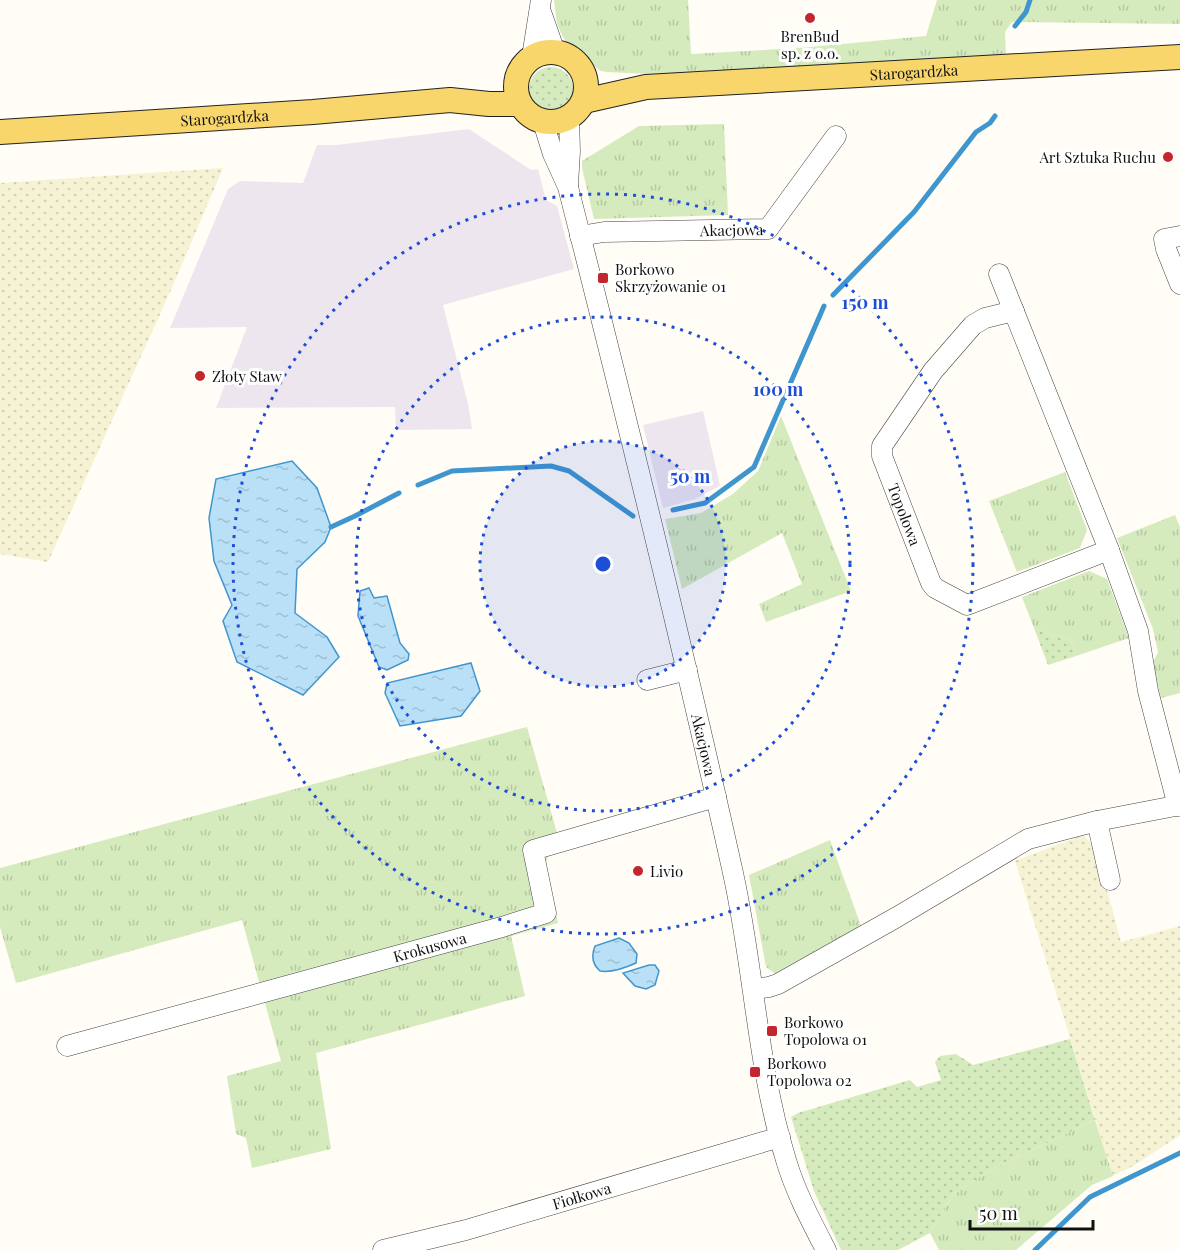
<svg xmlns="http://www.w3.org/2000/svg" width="1180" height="1250" font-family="'Playfair Display',serif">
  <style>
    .industrial { fill: #eee6ef }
    .farmland { fill: url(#farmland-dots) }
    .grass { fill: url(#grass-tufts) }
    .park { fill: url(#park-dots) }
    .water { fill: url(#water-ripples); stroke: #3f96cf; stroke-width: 1.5 }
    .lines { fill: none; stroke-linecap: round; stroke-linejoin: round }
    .stream { stroke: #3f96cf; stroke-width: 5 }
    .minor-casing { stroke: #444; stroke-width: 21 }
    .major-casing { stroke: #222; stroke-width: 26 }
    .minor { stroke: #fff; stroke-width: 20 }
    .major { stroke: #f9d66b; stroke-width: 24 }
    .ring { fill: none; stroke: #1d4ed8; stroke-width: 3; stroke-dasharray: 3 6 }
    .poi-dot { fill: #c4262e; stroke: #fff; stroke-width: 2 }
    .labels { text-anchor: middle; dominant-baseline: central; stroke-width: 6; stroke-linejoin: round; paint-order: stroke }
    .poi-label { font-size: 15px; fill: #111; stroke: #fff; text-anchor: start }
    .street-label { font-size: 15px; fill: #111; stroke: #fff }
    .centre { fill: #1d4ed8; stroke: #fff; stroke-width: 3 }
    .ring-label { font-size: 18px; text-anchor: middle; font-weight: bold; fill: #1d4ed8; stroke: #fff; stroke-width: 6; stroke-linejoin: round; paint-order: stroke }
  </style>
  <defs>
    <pattern id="farmland-dots" width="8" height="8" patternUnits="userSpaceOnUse" patternTransform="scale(1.5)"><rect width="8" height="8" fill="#f6f3d4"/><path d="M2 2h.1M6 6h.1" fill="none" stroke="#d2cfb5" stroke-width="1.8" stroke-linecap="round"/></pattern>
    <pattern id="grass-tufts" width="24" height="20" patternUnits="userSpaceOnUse" patternTransform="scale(1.5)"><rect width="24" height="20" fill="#d5ebbd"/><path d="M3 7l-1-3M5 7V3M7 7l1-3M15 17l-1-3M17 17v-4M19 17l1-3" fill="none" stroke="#b6c8a1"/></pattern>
    <pattern id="park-dots" width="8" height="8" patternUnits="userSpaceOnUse" patternTransform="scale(1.5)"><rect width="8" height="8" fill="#d5ebbd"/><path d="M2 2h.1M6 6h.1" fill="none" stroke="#b6c8a1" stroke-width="1.8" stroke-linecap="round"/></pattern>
    <pattern id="water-ripples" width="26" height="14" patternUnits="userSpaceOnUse" patternTransform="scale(1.5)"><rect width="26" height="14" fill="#b9e0f7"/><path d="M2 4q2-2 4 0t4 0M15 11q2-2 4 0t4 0" fill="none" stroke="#9ebfd3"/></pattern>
  </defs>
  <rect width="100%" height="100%" fill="#fffdf5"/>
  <path class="industrial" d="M 469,129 L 531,170 L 538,169 L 546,200 L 557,206 L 574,269 L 443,305 L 468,404 L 472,429 L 396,430 L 395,407 L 216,408 L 247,327 L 170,328 L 228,189 L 240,181 L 303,183 L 317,145 L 336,145 Z
    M 703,411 L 720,486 L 695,499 L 663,508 L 643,425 Z"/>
  <path class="farmland" d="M 223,168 L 171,290 L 48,562 L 0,554 L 0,183 Z
    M 1083,835 L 1096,849 L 1121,942 L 1180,926 L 1180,1135 L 1135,1165 L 1113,1176 L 1015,861 Z"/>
  <path class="grass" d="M 554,0 L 688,0 L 691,54 L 800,48 L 926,36 L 937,0 L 1180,0 L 1180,24 L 1012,22 L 1005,32 L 1006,57 L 687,76 L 607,72 L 601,71 L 593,65 L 566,42 L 562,35 L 557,24 Z
    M 724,124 L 728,215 L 594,219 L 582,168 L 582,161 L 639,126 Z
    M 781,416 L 851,591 L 766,622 L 759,604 L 802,584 L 782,533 L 682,589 L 665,519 L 701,513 L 733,494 L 758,471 Z
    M 1065,472 L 1087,530 L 1080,548 L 1017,572 L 989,501 Z
    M 1175,515 L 1180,527 L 1180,693 L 1161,698 L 1152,664 L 1158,652 L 1153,629 L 1117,538 Z
    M 1089,571 L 1107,579 L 1129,638 L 1076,656 L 1071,641 L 1034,628 L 1022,597 Z
    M 527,727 L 557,833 L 546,862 L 558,923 L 511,936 L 525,996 L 316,1053 L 331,1149 L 252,1168 L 246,1138 L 236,1134 L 227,1076 L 281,1061 L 242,920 L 16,983 L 0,927 L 0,868 Z
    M 830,840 L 861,926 L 777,975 L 766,967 L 749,875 Z
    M 1095,1120 L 1113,1176 L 1092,1185 L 1016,1250 L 939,1250 L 930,1233 L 953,1195 L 990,1170 Z"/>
  <path class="park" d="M529 89a22 22 0 1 1 44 0a22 22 0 1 1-44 0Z
    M 1034,628 L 1071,641 L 1076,656 L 1048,665 Z
    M 1070,1039 L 1095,1120 L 990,1170 L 953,1195 L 930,1233 L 898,1250 L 841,1250 L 814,1191 L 791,1117 L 798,1113 L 910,1080 L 917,1087 L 941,1080 L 935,1062 L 940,1056 L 956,1054 L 973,1065 Z"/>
  <path class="water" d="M 292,461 L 317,488 L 331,527 L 325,542 L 297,569 L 295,613 L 327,637 L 339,657 L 303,695 L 237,662 L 223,621 L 232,605 L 214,561 L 209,518 L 216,479 Z
    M 369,588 L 374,598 L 387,596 L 400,643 L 409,654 L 408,660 L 387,670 L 379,667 L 358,616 L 360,591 Z
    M 471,663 L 480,691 L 461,716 L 400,726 L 385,693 L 387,683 Z
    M 619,938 L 629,943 L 637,954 L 636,963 C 625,968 612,973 600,971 C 592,964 591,956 595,946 Z
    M 649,965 L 655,965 L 659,971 L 655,985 L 646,989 L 635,986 L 623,973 Z"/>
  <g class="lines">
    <path class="stream" d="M 1015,26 L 1026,12 L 1030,0
      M 833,295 L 914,212 L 976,132 L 990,123 L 995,116
      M 418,485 L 452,471 L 551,466 L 569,471 L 633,516
      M 673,510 L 705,503 L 754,467 L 824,306
      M 331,527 L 355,516 L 399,493
      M 1035,1250 L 1090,1197 L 1180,1153"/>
    <defs>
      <g id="minor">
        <path d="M 541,12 L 555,52"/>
        <path d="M 532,57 L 541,0"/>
        <path id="s1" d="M 543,122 L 553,154 L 568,187 C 626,415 682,643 733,873 C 754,968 757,1066 786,1160 C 795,1191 811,1221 826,1250"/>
        <path d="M 568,185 L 570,151 L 569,118"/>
        <path id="s2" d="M 580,236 L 604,232 L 768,229 L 836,136"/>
        <path d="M 1180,236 L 1164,239 L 1166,249 L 1180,284"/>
        <path d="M 999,274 L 1109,550 L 1138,631 L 1148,691 L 1178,806"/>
        <path id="s3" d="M 1014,311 L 985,318 L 973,325 L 933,371 L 882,446 L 882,456 L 931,583 L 935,588 L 967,605 L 1109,550"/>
        <path d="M 647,680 L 687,670"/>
        <path d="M 1097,821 L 1110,880"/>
        <path d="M 754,989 L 769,987 L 778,984 L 897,917 L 1028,839 L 1097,821 L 1180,805"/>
        <path id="s4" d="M 67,1046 L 502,927 L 546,913 L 533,850 L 716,797"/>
        <path id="s5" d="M 383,1250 L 466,1230 L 780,1137"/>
      </g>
      <g id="major">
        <circle cx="551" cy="87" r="35"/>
        <path id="s6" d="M 584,101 L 646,87 L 1180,57"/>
        <path id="s7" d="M 0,132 L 313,112 L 450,100 L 489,104 L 519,104"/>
      </g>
    </defs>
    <use href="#minor" class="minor-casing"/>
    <use href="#major" class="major-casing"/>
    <use href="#minor" class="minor"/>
    <use href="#major" class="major"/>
  </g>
  <circle cx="603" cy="564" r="123" fill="#1d4ed8" fill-opacity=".12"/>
  <g class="ring">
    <circle cx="603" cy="564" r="123"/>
    <circle cx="603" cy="564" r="247"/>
    <circle cx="603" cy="564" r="370"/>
  </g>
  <g class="poi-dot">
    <circle cx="810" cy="18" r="6"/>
    <circle cx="1168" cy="157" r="6"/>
    <rect x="597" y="272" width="12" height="12" rx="3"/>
    <circle cx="200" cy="376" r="6"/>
    <circle cx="638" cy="871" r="6"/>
    <rect x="766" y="1025" width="12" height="12" rx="3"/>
    <rect x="749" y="1066" width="12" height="12" rx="3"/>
  </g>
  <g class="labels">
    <g class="poi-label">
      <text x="810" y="36" text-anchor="middle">BrenBud<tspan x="810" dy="17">sp. z o.o.</tspan></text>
      <text x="1156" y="157" text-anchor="end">Art Sztuka Ruchu</text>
      <text x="615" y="269">Borkowo<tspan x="615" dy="17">Skrzyżowanie 01</tspan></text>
      <text x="212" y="376">Złoty Staw</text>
      <text x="650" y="871">Livio</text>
      <text x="784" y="1022">Borkowo<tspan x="784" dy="17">Topolowa 01</tspan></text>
      <text x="767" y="1063">Borkowo<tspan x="767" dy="17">Topolowa 02</tspan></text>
    </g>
    <g class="street-label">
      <text stroke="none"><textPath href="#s6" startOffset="332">Starogardzka</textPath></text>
      <text stroke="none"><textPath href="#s7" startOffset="225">Starogardzka</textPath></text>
      <text stroke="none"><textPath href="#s2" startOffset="152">Akacjowa</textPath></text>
      <text stroke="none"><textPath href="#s3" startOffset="268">Topolowa</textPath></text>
      <text stroke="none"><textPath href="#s1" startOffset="644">Akacjowa</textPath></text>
      <text stroke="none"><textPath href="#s4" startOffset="376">Krokusowa</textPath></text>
      <text stroke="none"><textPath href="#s5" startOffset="206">Fiołkowa</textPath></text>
    </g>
  </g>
  <circle cx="603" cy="564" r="9" class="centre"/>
  <g class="ring-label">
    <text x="865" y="309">150 m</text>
    <text x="778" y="396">100 m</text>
    <text x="690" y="483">50 m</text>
  </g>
  <path d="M970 1220v9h123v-9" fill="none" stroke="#111111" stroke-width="3"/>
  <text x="979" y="1220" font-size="18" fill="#111111" stroke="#ffffff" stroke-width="4.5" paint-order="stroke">50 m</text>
</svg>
